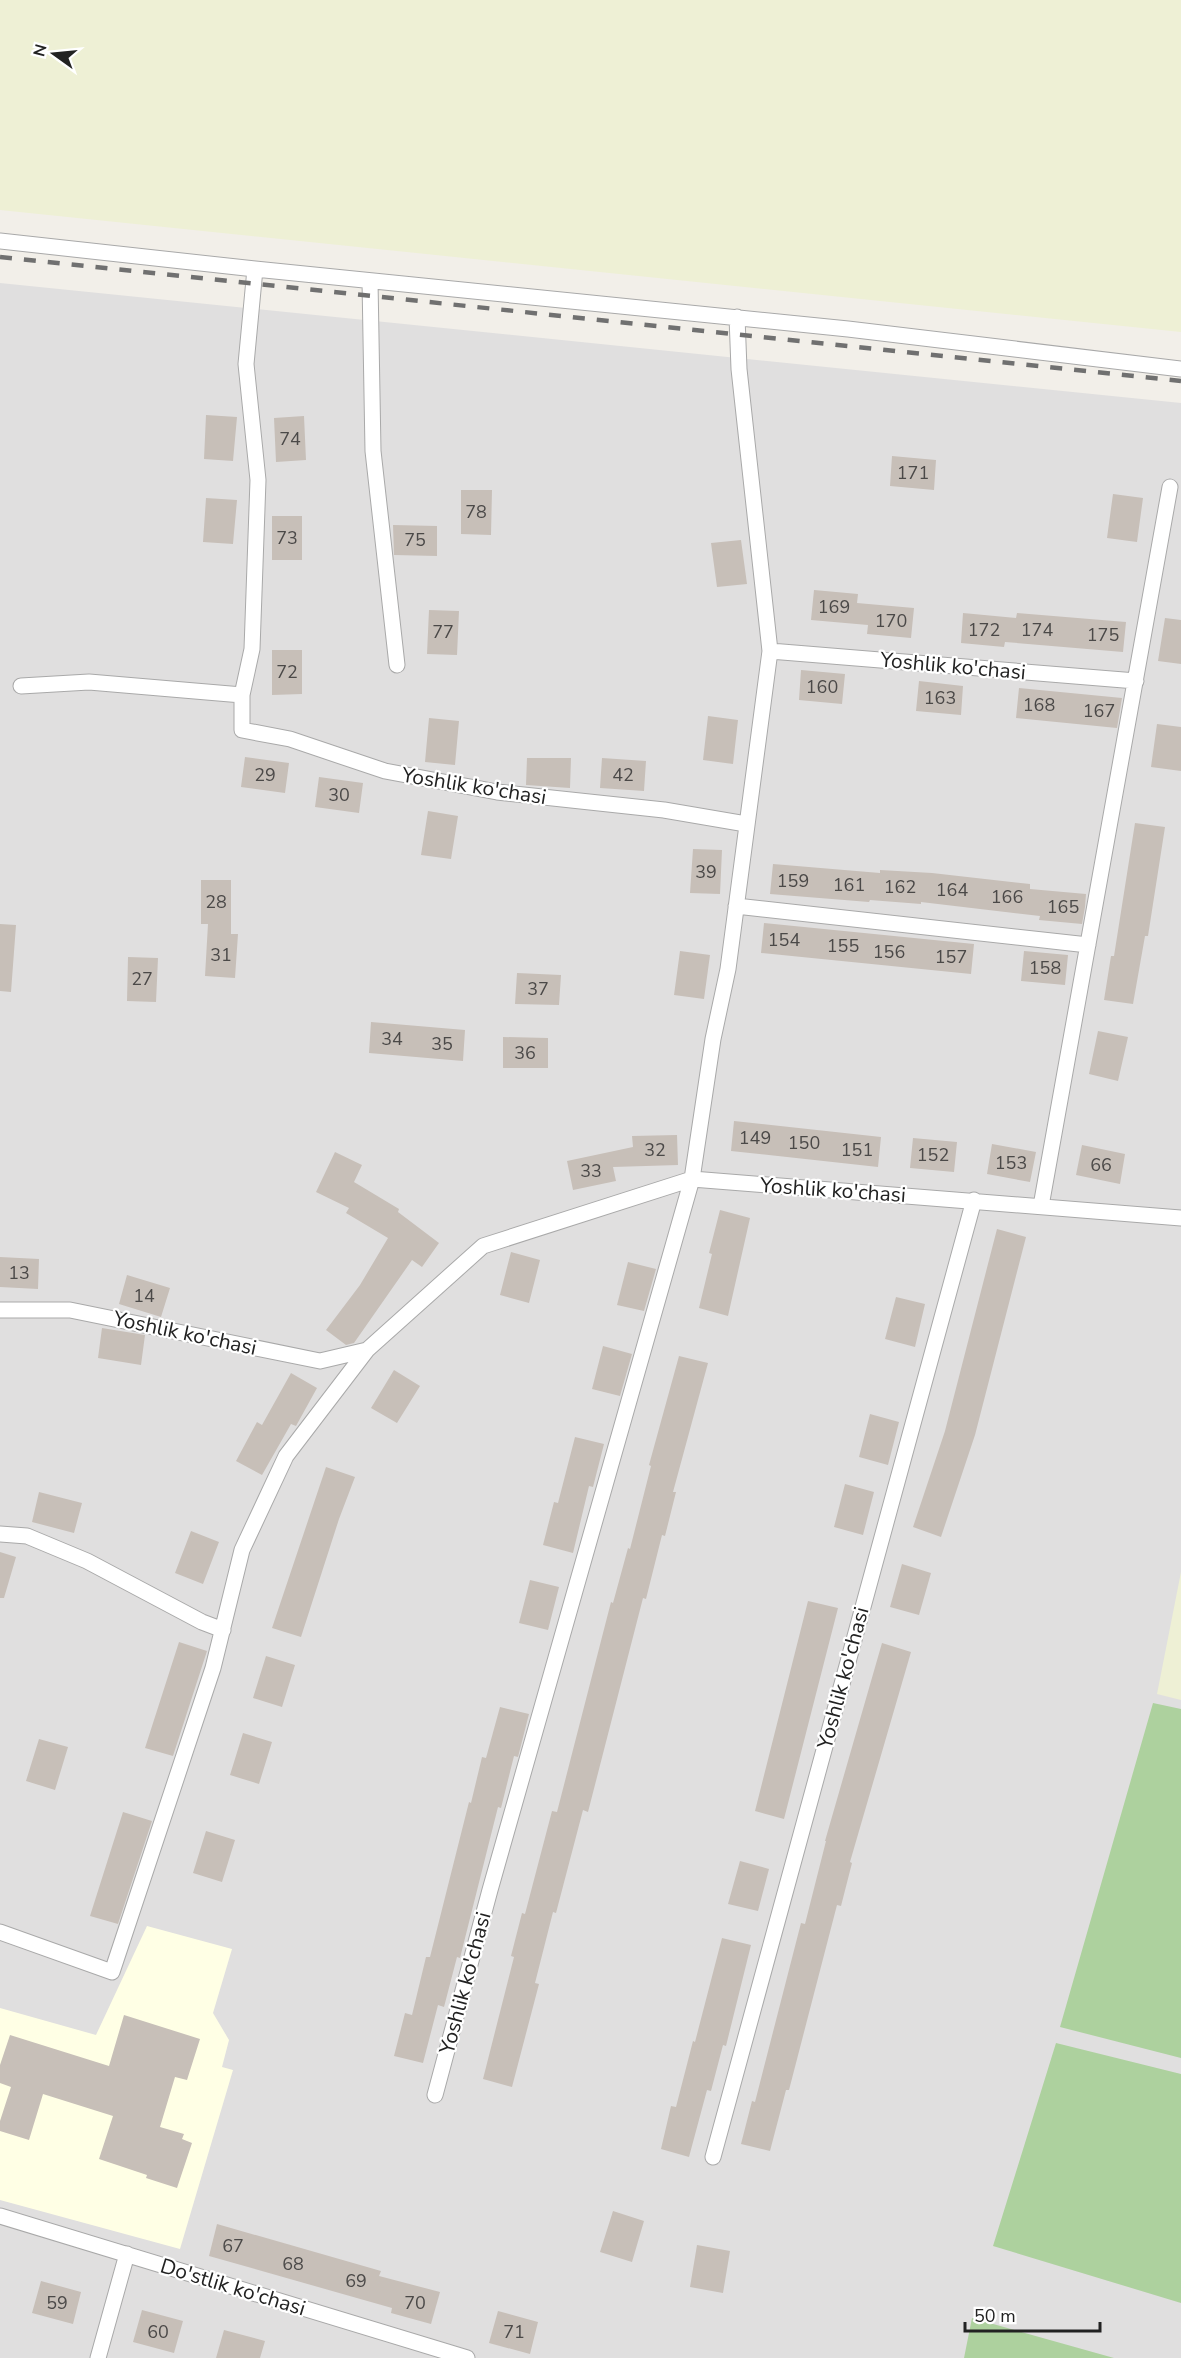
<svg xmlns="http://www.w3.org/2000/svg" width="1181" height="2358" font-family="'Nunito Sans',sans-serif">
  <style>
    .residential { fill: #e0dfdf }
    .education { fill: #ffffe5 }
    .farmland { fill: #eef0d5 }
    .forest { fill: #add19e }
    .building { fill: #c7bfb8 }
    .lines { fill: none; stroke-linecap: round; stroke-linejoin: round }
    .minor-casing { stroke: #a9a9a9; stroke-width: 17 }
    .minor { stroke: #fff; stroke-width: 15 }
    .rail { stroke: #707070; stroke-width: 4.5; stroke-dasharray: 12 12; stroke-linecap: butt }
    .labels { text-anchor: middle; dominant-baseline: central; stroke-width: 4.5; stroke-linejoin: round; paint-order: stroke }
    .number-label { font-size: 18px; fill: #4b4948 }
    .street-label { font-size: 21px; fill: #222; stroke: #fff }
  </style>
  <rect width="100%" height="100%" fill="#f2efe9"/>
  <path class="residential" d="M 0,283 L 1181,403 L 1181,2358 L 0,2358 Z"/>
  <path class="education" d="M 147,1926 L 232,1949 L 213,2013 L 229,2040 L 222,2067 L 233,2070 L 180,2249 L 0,2200 L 0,2008 L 96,2035 Z"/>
  <path class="farmland" d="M 0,0 L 1181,0 L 1181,332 L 0,210 Z
    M 1181,1572 L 1181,1700 L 1157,1694 Z"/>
  <path class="forest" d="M 1153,1703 L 1181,1709 L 1181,2058 L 1060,2027 Z
    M 1056,2043 L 1181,2074 L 1181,2303 L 993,2246 Z
    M 972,2318 L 1114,2358 L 964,2358 Z"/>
  <path class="building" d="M 206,415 L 237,417 L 233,461 L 204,459 Z
    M 304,416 L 306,460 L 276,462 L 274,418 Z
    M 892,456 L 936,460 L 934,490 L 890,486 Z
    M 461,490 L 492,490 L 491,535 L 461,534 Z
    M 1113,494 L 1143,498 L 1137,542 L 1107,538 Z
    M 206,498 L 237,500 L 233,544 L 203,542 Z
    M 272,516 L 302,516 L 302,560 L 272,560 Z
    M 393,525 L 437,526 L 437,556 L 394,555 Z
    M 741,540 L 747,584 L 717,587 L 711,543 Z
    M 814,590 L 858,594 L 857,603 L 914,608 L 911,638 L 867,634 L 868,625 L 811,620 Z
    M 429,610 L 459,611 L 457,655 L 427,654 Z
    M 963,613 L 1016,618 L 1017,613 L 1126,622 L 1123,652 L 1005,642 L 1004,647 L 961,643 Z
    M 1165,618 L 1181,620 L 1181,664 L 1158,661 Z
    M 272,650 L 302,650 L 302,694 L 272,695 Z
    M 801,670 L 845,674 L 842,704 L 799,700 Z
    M 919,681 L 963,686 L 961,715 L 916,711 Z
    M 1019,688 L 1122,698 L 1117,728 L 1016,718 Z
    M 708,716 L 738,720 L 733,764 L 703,760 Z
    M 429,718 L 459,721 L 455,765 L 425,762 Z
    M 1157,724 L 1181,727 L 1181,771 L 1151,767 Z
    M 245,757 L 289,763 L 285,793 L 241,787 Z
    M 527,758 L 571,758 L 570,788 L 526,785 Z
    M 602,758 L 646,761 L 644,791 L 600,788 Z
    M 319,777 L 363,783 L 359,813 L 315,807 Z
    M 428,811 L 458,816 L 451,859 L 421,855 Z
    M 1135,823 L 1165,827 L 1148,936 L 1145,936 L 1133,1004 L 1104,1000 L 1111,956 L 1114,956 Z
    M 693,849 L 722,850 L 720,894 L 690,893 Z
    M 773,864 L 880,873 L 880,870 L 932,873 L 1030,884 L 1030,889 L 1086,894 L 1085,907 L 1082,924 L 1039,920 L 1040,916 L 921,902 L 921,904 L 870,900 L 869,902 L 770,894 Z
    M 201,880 L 231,880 L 231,934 L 238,934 L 235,978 L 205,976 L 208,924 L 201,924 Z
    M 764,923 L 974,944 L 971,974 L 761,953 Z
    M 0,924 L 16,925 L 11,992 L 0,991 Z
    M 680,951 L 710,955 L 704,999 L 674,995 Z
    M 1024,951 L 1068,955 L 1065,985 L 1021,981 Z
    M 128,957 L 158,958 L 156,1002 L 127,1001 Z
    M 517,973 L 561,975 L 559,1005 L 515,1004 Z
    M 371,1022 L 465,1030 L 463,1061 L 369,1053 Z
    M 1098,1031 L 1128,1037 L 1118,1081 L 1089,1074 Z
    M 503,1037 L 548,1038 L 548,1068 L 503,1068 Z
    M 734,1121 L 881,1137 L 878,1167 L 731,1151 Z
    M 677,1135 L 678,1165 L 613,1167 L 616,1181 L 573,1190 L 567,1161 L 633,1147 L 632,1136 Z
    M 913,1138 L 957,1142 L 954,1172 L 910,1168 Z
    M 992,1144 L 1036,1152 L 1030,1182 L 987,1174 Z
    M 1082,1145 L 1125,1154 L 1120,1184 L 1076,1175 Z
    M 335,1152 L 362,1165 L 354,1182 L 399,1209 L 398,1212 L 439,1243 L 422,1267 L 412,1260 L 354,1343 L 346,1345 L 326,1330 L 360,1285 L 388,1238 L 346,1213 L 349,1208 L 316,1192 Z
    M 720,1210 L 750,1218 L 728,1316 L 699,1308 L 712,1254 L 709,1253 Z
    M 997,1229 L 1026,1237 L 975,1435 L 941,1537 L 913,1527 L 945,1431 Z
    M 511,1252 L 540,1260 L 529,1303 L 500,1295 Z
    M 0,1257 L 39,1259 L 38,1289 L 0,1287 Z
    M 628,1262 L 656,1269 L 644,1311 L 617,1305 Z
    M 127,1275 L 170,1288 L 161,1317 L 119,1304 Z
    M 896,1297 L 925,1304 L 915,1347 L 885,1339 Z
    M 102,1328 L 145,1335 L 141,1365 L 98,1358 Z
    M 603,1346 L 632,1354 L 620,1396 L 592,1389 Z
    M 679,1356 L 708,1363 L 673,1492 L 676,1492 L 665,1536 L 662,1535 L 646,1599 L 643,1598 L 588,1812 L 583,1810 L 556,1913 L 553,1912 L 535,1983 L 539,1984 L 512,2087 L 483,2079 L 514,1957 L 511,1956 L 522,1913 L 525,1914 L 552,1811 L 557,1812 L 611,1602 L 613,1603 L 628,1548 L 630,1549 L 651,1466 L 649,1465 Z
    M 394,1370 L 420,1386 L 397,1423 L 371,1408 Z
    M 291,1373 L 317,1388 L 296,1426 L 291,1424 L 262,1475 L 236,1461 L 257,1422 L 262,1425 Z
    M 870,1414 L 899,1422 L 888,1465 L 859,1457 Z
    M 575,1437 L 604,1444 L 593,1487 L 589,1486 L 573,1553 L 543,1545 L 554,1502 L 558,1503 Z
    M 326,1467 L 355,1477 L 339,1519 L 301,1637 L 272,1628 Z
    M 845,1484 L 874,1492 L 863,1535 L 834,1527 Z
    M 39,1492 L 82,1503 L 74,1533 L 32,1522 Z
    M 191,1531 L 219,1542 L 203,1584 L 175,1573 Z
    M 0,1552 L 16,1557 L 4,1598 L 0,1598 Z
    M 902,1564 L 931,1573 L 919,1615 L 890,1607 Z
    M 530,1580 L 559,1587 L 548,1630 L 519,1623 Z
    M 808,1601 L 838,1608 L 784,1819 L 755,1811 Z
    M 179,1642 L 207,1651 L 173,1756 L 145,1748 Z
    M 882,1643 L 911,1652 L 850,1862 L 852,1863 L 841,1906 L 837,1905 L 789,2090 L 786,2090 L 770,2151 L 741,2144 L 752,2101 L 755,2102 L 801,1923 L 805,1924 L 826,1841 L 825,1841 Z
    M 266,1656 L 295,1665 L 282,1707 L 253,1698 Z
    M 500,1707 L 529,1714 L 518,1757 L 514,1756 L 501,1808 L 498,1807 L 460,1958 L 457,1957 L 444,2007 L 438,2005 L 423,2063 L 394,2056 L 405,2013 L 412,2015 L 426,1957 L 430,1957 L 469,1802 L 471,1803 L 482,1757 L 486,1758 Z
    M 243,1733 L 272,1742 L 259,1784 L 230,1775 Z
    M 39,1739 L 68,1747 L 55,1790 L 26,1781 Z
    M 123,1812 L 152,1821 L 118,1924 L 90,1916 Z
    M 206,1831 L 235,1840 L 222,1882 L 193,1873 Z
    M 740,1861 L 769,1869 L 758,1911 L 728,1904 Z
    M 722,1938 L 751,1945 L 726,2046 L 723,2045 L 711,2091 L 707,2090 L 689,2157 L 661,2149 L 671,2106 L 676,2107 L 693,2041 L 695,2042 Z
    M 124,2015 L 200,2039 L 187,2080 L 175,2077 L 160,2127 L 184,2134 L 182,2139 L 192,2143 L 177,2188 L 146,2178 L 147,2175 L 99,2159 L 113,2116 L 43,2094 L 29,2140 L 0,2131 L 0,2121 L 11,2087 L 0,2083 L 0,2065 L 10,2035 L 109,2066 Z
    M 613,2211 L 644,2221 L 632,2262 L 600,2252 Z
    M 217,2224 L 381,2271 L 379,2276 L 440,2292 L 431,2324 L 391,2313 L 392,2308 L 209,2256 Z
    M 697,2245 L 730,2251 L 723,2293 L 690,2287 Z
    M 41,2281 L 81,2292 L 73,2324 L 32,2313 Z
    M 142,2310 L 183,2321 L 174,2353 L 133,2342 Z
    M 498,2311 L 538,2322 L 530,2354 L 489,2343 Z
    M 224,2330 L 265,2341 L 260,2358 L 216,2358 Z"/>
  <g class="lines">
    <defs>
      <path id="minor" d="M 0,241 L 255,269 L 848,329 L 1181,369
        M 255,269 L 246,364 L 258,480 L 252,649 L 242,695 L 242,730 L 290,739 L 385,771 L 497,792 L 664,810 L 746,824
        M 370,281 L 373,451 L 397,665
        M 770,651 L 1136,681
        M 21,686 L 89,682 L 242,695
        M 736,906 L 1088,945
        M 1041,1206 L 1170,487
        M 0,1310 L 70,1310 L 320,1361 L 367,1350
        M 0,1534 L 27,1536 L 87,1561 L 202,1622 L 223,1630
        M 0,1932 L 112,1972 L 213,1668 L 242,1550 L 286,1456 L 367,1350 L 483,1246 L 692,1179 L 1181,1218
        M 435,2095 L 490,1890 L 692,1179 L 713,1039 L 728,969 L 770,651 L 739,369 L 737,317
        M 713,2157 L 974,1200
        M 0,2216 L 467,2358
        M 98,2358 L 127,2254"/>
    </defs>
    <use href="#minor" class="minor-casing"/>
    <use href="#minor" class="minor"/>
    <path class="rail" d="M 0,257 L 1181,381"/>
  </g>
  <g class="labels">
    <g class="number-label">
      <text x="290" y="439">74</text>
      <text x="913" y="473">171</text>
      <text x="476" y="512">78</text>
      <text x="287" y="538">73</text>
      <text x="415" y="540">75</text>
      <text x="834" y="607">169</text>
      <text x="891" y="621">170</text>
      <text x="984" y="630">172</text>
      <text x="1037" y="630">174</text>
      <text x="443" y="632">77</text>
      <text x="1103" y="635">175</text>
      <text x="287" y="672">72</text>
      <text x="822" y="687">160</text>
      <text x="940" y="698">163</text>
      <text x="1039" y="705">168</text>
      <text x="1099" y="711">167</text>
      <text x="265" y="775">29</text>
      <text x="623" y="775">42</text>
      <text x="339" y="795">30</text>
      <text x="706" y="872">39</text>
      <text x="793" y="881">159</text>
      <text x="849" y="885">161</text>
      <text x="900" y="887">162</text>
      <text x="952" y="890">164</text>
      <text x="1007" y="897">166</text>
      <text x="216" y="902">28</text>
      <text x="1063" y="907">165</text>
      <text x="784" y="940">154</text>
      <text x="843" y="946">155</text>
      <text x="889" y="952">156</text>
      <text x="221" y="955">31</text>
      <text x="951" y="957">157</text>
      <text x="1045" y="968">158</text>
      <text x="142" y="979">27</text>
      <text x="538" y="989">37</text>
      <text x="392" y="1039">34</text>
      <text x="442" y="1044">35</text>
      <text x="525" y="1053">36</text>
      <text x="755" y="1138">149</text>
      <text x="804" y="1143">150</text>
      <text x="655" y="1150">32</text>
      <text x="857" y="1150">151</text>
      <text x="933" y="1155">152</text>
      <text x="1011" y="1163">153</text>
      <text x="1101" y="1165">66</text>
      <text x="591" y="1171">33</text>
      <text x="19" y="1273">13</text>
      <text x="144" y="1296">14</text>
      <text x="233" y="2246">67</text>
      <text x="293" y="2264">68</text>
      <text x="356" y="2281">69</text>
      <text x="57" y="2303">59</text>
      <text x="415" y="2303">70</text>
      <text x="158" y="2332">60</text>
      <text x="514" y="2332">71</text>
    </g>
    <g class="street-label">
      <text transform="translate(953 666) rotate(5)">Yoshlik ko'chasi</text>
      <text transform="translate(474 786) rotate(9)">Yoshlik ko'chasi</text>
      <text transform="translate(833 1190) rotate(4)">Yoshlik ko'chasi</text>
      <text transform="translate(185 1333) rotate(12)">Yoshlik ko'chasi</text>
      <text transform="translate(843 1678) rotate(-75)">Yoshlik ko'chasi</text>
      <text transform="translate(465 1983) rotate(-75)">Yoshlik ko'chasi</text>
      <text transform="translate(233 2287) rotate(17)">Do'stlik ko'chasi</text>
    </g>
  </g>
  <g transform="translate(54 54) rotate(285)" stroke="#ffffff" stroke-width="4.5" paint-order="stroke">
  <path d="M0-4.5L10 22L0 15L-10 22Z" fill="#222222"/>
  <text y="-9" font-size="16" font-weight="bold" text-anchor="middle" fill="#222222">N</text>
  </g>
  <path d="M965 2322v9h135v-9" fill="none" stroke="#222222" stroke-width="3"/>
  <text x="974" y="2322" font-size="18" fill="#222222" stroke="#ffffff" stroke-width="4.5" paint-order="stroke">50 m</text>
</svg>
